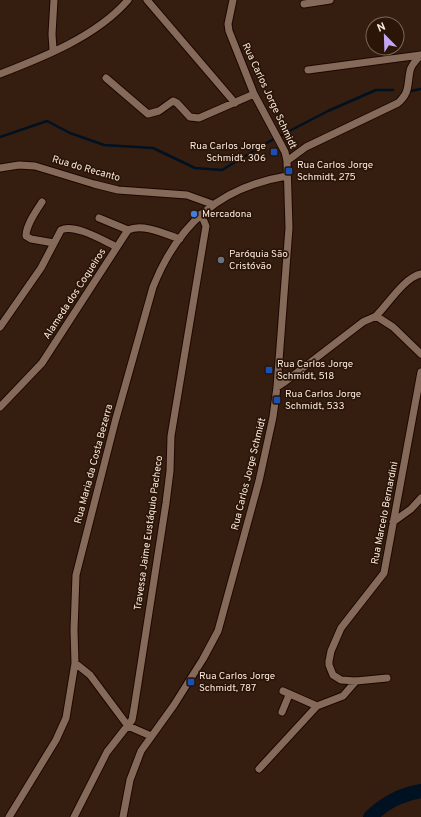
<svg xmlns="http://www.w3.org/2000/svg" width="421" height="817" font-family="Overpass,sans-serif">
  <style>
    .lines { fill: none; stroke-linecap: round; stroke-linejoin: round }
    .stream { stroke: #001121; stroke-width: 2.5 }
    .river { stroke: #001121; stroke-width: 14 }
    .minor-casing { stroke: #1c0700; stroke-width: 9 }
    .minor { stroke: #856959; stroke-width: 7 }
    .transit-dot { fill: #1a4fb4; stroke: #2b1506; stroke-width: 1.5 }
    .shop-dot { fill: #3f7fe0; stroke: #2b1506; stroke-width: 1.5 }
    .worship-dot { fill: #6b7280; stroke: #2b1506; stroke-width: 1.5 }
    .labels { text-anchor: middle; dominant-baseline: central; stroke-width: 3.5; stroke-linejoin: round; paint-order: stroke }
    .street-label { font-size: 10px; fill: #f9e8df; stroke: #2b1506 }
    .poi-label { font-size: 10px; fill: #f9e8df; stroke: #2b1506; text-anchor: start }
  </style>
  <rect width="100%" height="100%" fill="#351e10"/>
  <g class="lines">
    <path class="stream" d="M 411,91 L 421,89
      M 0,137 L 47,121 L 70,133 L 104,145 L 153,148 L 195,168 L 222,170 L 272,140 L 328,111 L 376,90 L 393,90"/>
    <path class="river" d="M 370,817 C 386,802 400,795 421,791"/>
    <defs>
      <path id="minor" d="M 147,0 L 235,103
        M 304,4 L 330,0
        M 53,50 L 52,34 L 54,0
        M 308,70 L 421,55
        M 0,74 C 44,57 97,36 128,0
        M 106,78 L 148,114 L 159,111 L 173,101 L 177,103 L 190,117 L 199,118 L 254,94
        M 287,161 L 306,147 L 398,103 C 410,92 407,86 410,71 C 411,65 417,59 421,55
        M 0,168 L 19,165 L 35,166 L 94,184 L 118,190 L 187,195 L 212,204
        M 42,202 C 36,211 26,225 26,236 L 31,239 L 54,243
        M 99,218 L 128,230
        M 376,316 L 393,327 L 421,354
        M 0,327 L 41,268 L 61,230 C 74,223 104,241 117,247
        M 277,387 L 286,381 L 363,322 C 368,319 374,318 377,315 C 388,304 405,277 421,274
        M 0,407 L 42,363 L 128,230 C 143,223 165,234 180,239
        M 393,522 L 411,509 L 421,498
        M 75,663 L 90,675 L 128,726 L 151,736
        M 387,678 L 356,681 L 341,680 L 333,675 L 329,665 L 329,661 L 331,651 L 341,628 L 384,573 L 421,372
        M 283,691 L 317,706
        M 282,712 L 289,695
        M 259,769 L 317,706 L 343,696 L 356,681
        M 9,817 L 56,740 L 66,718 L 75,663 L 74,630 L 76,575 L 115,422 L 153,287 C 178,224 220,187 287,176
        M 74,817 L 107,752 L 132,720 L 134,709 L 166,503 L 170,471 L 171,436 L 206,226 L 201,214
        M 123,817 L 130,780 L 141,751 L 174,705 L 203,659 L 218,631 L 259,481 L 273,417 L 277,387 L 289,228 L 287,161 L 285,152 L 254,94 L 229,31 L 228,24 L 233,0"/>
    </defs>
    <use href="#minor" class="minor-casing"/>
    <use href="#minor" class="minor"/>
  </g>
  <g class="transit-dot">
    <rect x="270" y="148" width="8" height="8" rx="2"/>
    <rect x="285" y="167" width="8" height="8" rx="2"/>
    <rect x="265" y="366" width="8" height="8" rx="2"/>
    <rect x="273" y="396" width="8" height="8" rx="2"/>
    <rect x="187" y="678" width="8" height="8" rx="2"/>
  </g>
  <circle class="shop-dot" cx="194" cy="214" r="4"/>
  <circle class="worship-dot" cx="221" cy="260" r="4"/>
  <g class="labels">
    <g class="street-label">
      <text transform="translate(269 96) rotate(65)">Rua Carlos Jorge Schmidt</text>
      <text transform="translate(86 169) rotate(16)">Rua do Recanto</text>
      <text transform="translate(75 294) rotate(-57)">Alameda dos Coqueiros</text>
      <text transform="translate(94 464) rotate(-75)">Rua Maria da Costa Bezerra</text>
      <text transform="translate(249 474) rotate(-76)">Rua Carlos Jorge Schmidt</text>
      <text transform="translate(385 513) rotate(-79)">Rua Marcelo Bernardini</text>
      <text transform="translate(149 533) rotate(-82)">Travessa Jaime Eustáquio Pacheco</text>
    </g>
    <g class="poi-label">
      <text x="266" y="146" text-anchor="end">Rua Carlos Jorge<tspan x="266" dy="12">Schmidt, 306</tspan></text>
      <text x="297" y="165">Rua Carlos Jorge<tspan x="297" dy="12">Schmidt, 275</tspan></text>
      <text x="202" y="214">Mercadona</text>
      <text x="229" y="254">Paróquia São<tspan x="229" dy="12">Cristóvão</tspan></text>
      <text x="277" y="364">Rua Carlos Jorge<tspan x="277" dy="12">Schmidt, 518</tspan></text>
      <text x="285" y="394">Rua Carlos Jorge<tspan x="285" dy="12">Schmidt, 533</tspan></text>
      <text x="199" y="676">Rua Carlos Jorge<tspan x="199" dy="12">Schmidt, 787</tspan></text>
    </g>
  </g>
  <g transform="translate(385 36) rotate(337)"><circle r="19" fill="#2b1506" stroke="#7d695d"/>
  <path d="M0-3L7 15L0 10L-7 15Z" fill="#c3a7f2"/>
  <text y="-6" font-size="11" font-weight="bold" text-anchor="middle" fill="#f9e8df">N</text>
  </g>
</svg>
